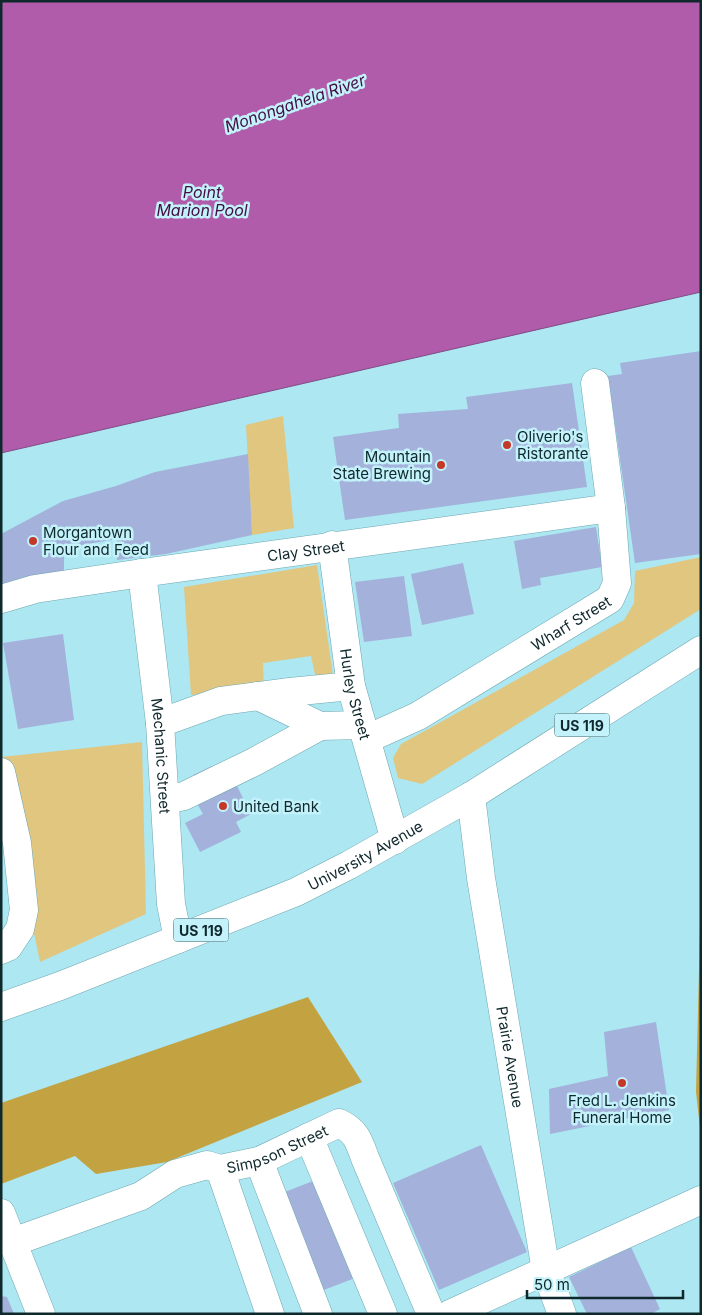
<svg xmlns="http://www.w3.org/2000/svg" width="702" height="1315" font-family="Inter,sans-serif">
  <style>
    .green { fill: #e1c680 }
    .forest { fill: #c3a241 }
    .water { fill: #b15bab; stroke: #804c85 }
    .building { fill: #a3b1db }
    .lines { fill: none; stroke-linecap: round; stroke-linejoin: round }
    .minor-casing { stroke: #6da7b1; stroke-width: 29 }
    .major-casing { stroke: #6da7b1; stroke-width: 29 }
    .minor { stroke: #fff; stroke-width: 28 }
    .major { stroke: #fff; stroke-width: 28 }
    .poi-dot { fill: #c4382a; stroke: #c3f2fb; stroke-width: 2 }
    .labels { text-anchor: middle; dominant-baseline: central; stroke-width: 5; stroke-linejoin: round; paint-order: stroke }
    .shield { fill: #c3f2fb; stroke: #45656a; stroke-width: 1 }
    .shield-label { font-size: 14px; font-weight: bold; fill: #0f282c }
    .poi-label { font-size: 15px; fill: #0f282c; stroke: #c3f2fb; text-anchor: start }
    .street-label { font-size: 15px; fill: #0f282c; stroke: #c3f2fb }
    .water-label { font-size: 16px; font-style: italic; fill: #440d42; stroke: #c3f2fb }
  </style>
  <rect width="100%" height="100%" fill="#ace7f2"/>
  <path class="green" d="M 283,416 L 294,528 L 252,535 L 246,425 Z
    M 701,557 L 701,609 L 422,784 L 398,778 L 393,758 L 401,744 L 624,620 L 634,603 L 635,571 Z
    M 317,565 L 334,682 L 316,679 L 311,656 L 263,663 L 264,690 L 191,695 L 184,587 Z
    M 142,742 L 146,914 L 40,962 L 1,774 L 1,757 Z"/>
  <path class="forest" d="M 701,888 L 701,1136 L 696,1092 Z
    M 308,997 L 362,1082 L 167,1162 L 96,1174 L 75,1156 L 1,1184 L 1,1103 Z"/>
  <path class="water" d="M 1,1 L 701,1 L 701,292 L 1,453 Z"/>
  <path class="building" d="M 701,351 L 701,554 L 635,563 L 608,376 L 622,374 L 620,363 Z
    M 572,383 L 587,487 L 345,520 L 333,437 L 399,428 L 398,414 L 468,409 L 466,397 Z
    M 248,454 L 252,535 L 166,554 L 117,560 L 117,539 L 64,548 L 64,575 L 1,584 L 1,534 L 63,501 L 116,486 L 155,472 Z
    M 596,527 L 602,567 L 540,578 L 541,585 L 522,589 L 514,541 Z
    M 463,563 L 474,614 L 422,625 L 411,574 Z
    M 404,576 L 412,636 L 364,642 L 355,582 Z
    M 63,634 L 74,720 L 18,729 L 3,643 Z
    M 212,766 L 217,776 L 234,780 L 251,814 L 236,822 L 241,832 L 200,852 L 185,823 L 203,814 L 194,798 L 200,788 L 193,775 Z
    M 656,1022 L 669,1110 L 550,1134 L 549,1089 L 608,1076 L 604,1032 Z
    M 481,1145 L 527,1252 L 439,1290 L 393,1183 Z
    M 313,1181 L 355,1278 L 321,1291 L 277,1195 Z
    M 631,1247 L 660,1309 L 651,1314 L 587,1314 L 569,1277 Z
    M 1,1296 L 7,1297 L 14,1314 L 1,1314 Z"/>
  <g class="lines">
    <defs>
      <g id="minor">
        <path id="s1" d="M 332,545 L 351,686 L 395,840"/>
        <path id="s2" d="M 142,573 L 160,723 L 171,904 L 178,939"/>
        <path id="s3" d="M 1,599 L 35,589 L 142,573 L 611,508"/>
        <path d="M 258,696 L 320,726 L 362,725"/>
        <path d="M 160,723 L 221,701 L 290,692 L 351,686"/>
        <path id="s4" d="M 367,739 L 418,716 L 610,599 L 617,583 L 611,508 L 595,383"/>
        <path d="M 1,772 L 17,843 L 24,910 L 20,929 L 8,947 L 1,950"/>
        <path id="s5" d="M 471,796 L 481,878 L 546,1271 L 562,1314"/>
        <path d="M 165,800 L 184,796 L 254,762 L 320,726"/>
        <path d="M 309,1137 L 383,1314"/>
        <path d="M 259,1161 L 318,1314"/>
        <path d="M 220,1169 L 270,1314"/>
        <path d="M 1,1213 L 41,1314"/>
        <path id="s6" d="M 13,1242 L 141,1196 L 175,1174 L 207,1165 L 220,1169 L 259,1161 L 339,1123 C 356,1131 359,1141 365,1158 L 431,1314"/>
        <path d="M 450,1314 L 701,1200"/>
      </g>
      <g id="major">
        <path id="s7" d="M 1,1007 L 60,986 L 296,892 L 349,865 L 471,796 L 701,650"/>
      </g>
    </defs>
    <use href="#minor" class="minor-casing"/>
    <use href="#major" class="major-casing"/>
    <use href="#minor" class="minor"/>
    <use href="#major" class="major"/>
  </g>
  <g class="poi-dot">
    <circle cx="507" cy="445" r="5"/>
    <circle cx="441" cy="465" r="5"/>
    <circle cx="33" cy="541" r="5"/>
    <circle cx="223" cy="806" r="5"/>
    <circle cx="622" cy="1083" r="5"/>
  </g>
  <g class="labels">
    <g class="shield">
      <rect x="554.5" y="713.5" width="55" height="23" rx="4"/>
      <rect x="173.5" y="918.5" width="55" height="23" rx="4"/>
    </g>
    <g class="shield-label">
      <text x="582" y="725">US 119</text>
      <text x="201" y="930">US 119</text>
    </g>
    <g class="poi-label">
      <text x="517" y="436">Oliverio's<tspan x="517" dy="17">Ristorante</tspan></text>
      <text x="431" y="456" text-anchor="end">Mountain<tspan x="431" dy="17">State Brewing</tspan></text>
      <text x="43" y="532">Morgantown<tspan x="43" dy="17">Flour and Feed</tspan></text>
      <text x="233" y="806">United Bank</text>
      <text x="622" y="1100" text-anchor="middle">Fred L. Jenkins<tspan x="622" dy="17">Funeral Home</tspan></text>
    </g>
    <g class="street-label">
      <text stroke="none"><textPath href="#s3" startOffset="309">Clay Street</textPath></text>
      <text stroke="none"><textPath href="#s4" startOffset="235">Wharf Street</textPath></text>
      <text stroke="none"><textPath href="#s1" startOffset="151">Hurley Street</textPath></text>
      <text stroke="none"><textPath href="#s2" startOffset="184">Mechanic Street</textPath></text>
      <text stroke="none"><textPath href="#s7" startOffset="395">University Avenue</textPath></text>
      <text stroke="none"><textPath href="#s5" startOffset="264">Prairie Avenue</textPath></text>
      <text stroke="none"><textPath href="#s6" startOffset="284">Simpson Street</textPath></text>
    </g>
    <g class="water-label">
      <text transform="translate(295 103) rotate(-19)">Monongahela River</text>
      <text x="202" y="192">Point<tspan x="202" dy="18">Marion Pool</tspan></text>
    </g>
  </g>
  <rect width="702" height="1315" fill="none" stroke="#0f282c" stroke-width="5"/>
  <path d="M527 1290v8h156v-8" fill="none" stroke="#0f282c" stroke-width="2.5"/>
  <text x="534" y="1290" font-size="15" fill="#0f282c" stroke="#c3f2fb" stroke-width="4" paint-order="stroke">50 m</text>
</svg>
